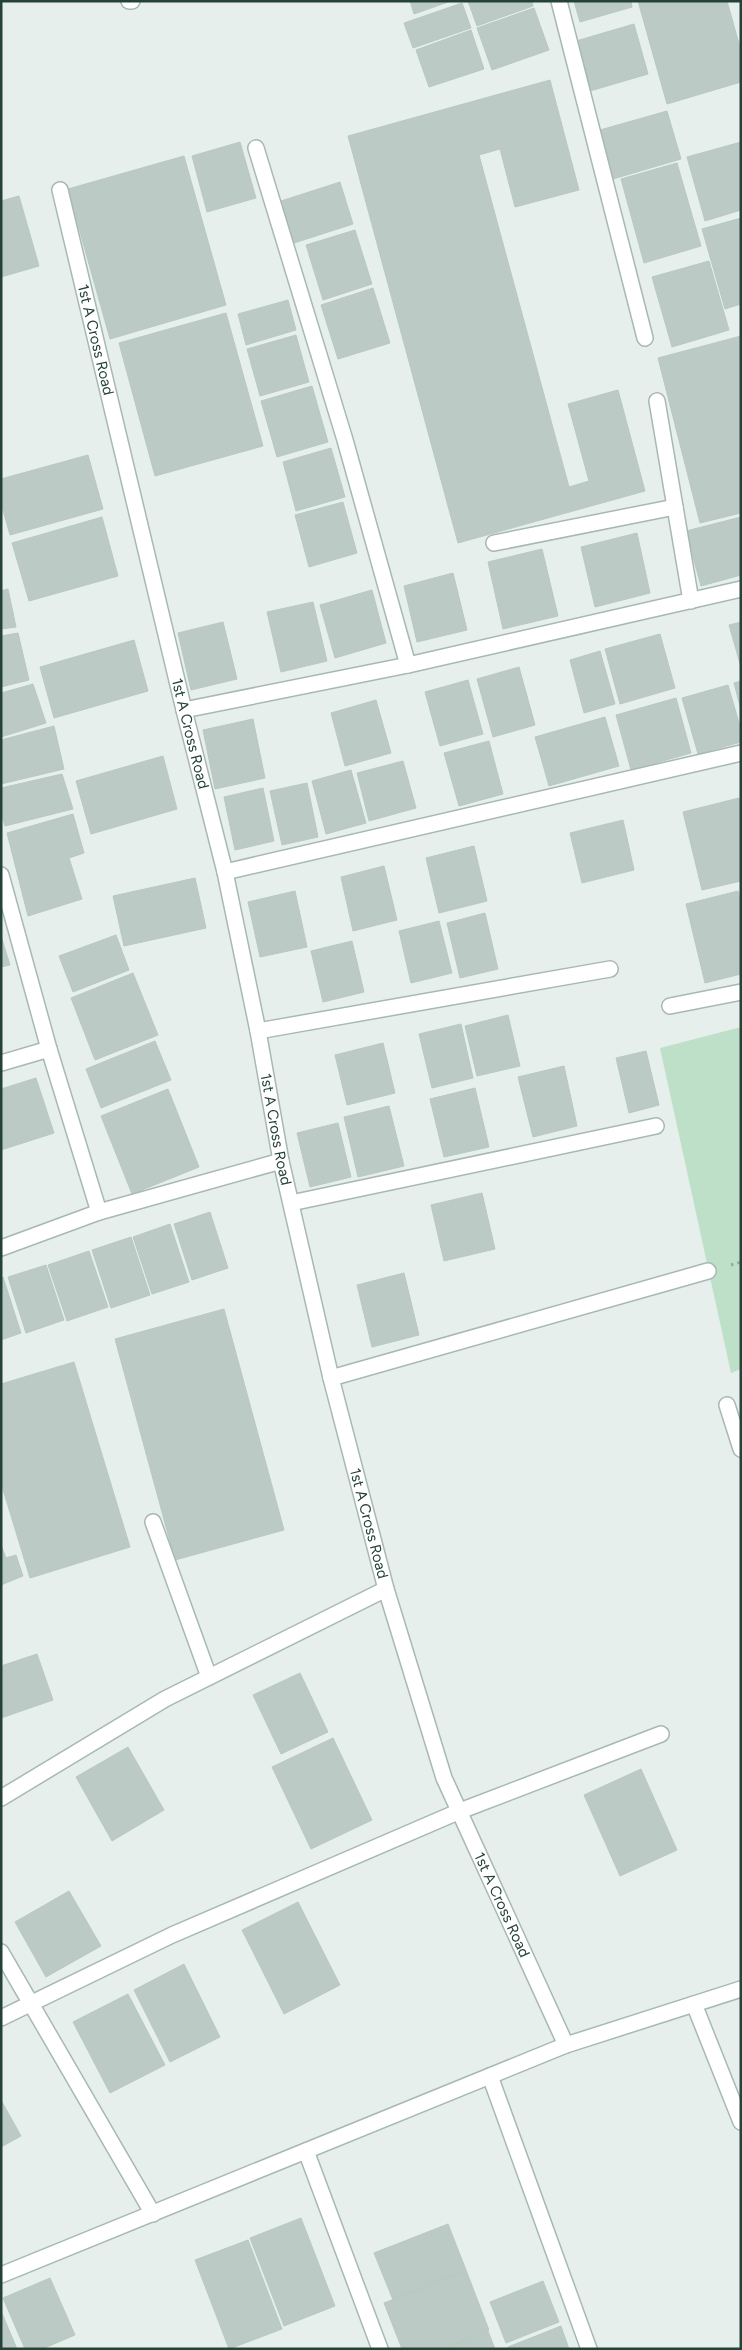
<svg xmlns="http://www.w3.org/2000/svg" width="742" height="2350" font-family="Figtree,sans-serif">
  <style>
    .green { fill: #bfe0c8 }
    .building { fill: #bbcac4; stroke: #b8c9c2 }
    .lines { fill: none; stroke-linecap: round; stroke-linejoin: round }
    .lane-casing { stroke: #a8b8b2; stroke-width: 18 }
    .street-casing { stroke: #a8b8b2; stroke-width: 18 }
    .path { stroke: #86b3a5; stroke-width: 3; stroke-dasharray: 2.5 4; stroke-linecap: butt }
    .lane { stroke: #fff; stroke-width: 15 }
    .street { stroke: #fff; stroke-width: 15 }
    .labels { text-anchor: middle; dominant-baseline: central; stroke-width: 4; stroke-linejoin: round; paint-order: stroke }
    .street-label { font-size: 15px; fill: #24423a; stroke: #f7fbf9 }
  </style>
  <rect width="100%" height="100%" fill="#e6efeb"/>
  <path class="green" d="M 741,1027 L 741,1369 L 731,1373 L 660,1048 Z"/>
  <path class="building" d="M 410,1 L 451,1 L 414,14 Z
    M 468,1 L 532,1 L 533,6 L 477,26 Z
    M 574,1 L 631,1 L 632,7 L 580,22 Z
    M 638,1 L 727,1 L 741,51 L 741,82 L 667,104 Z
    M 462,3 L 471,28 L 413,48 L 404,23 Z
    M 534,8 L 549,50 L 492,70 L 477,28 Z
    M 634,24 L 648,74 L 590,91 L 576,41 Z
    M 471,30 L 484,69 L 429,87 L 416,50 Z
    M 550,80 L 579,190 L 515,207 L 500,149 L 479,155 L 569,487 L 589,481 L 568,404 L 618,390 L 645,491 L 458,543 L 348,136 Z
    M 667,111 L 681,159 L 613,179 L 600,130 Z
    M 240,142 L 256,198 L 207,212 L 192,156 Z
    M 741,142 L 741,210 L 705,221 L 687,157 Z
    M 184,156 L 226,305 L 110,339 L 68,189 Z
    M 677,163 L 701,246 L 644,263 L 621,179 Z
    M 340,182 L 353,224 L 291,244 L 278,202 Z
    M 19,196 L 39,266 L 1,277 L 1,201 Z
    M 741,218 L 741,304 L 725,309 L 702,229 Z
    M 355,230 L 372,284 L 323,300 L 306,245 Z
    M 709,261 L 729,330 L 672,347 L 652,277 Z
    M 373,288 L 390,343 L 338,359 L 321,305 Z
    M 288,300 L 296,330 L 246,345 L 238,314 Z
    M 226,313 L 263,446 L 155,476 L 119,343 Z
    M 296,335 L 309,382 L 260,396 L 247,349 Z
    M 741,336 L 741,513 L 700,523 L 658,358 Z
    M 312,386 L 328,442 L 277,457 L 261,401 Z
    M 331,448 L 345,497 L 296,511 L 283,462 Z
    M 88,455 L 103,509 L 10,535 L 1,503 L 1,479 Z
    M 343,502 L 357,553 L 309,567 L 295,515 Z
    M 102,517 L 118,576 L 29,601 L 12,543 Z
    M 741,517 L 741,575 L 701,586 L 686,531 Z
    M 637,533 L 650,593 L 595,607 L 581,547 Z
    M 542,549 L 558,616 L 503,629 L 488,562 Z
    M 453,573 L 467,630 L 417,642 L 404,586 Z
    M 8,589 L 16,627 L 1,629 L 1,591 Z
    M 372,590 L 386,643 L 335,658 L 320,605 Z
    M 313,602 L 327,661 L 281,672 L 267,612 Z
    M 223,622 L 237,679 L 191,690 L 178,633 Z
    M 741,622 L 741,667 L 729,625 Z
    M 18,633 L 29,680 L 1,687 L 1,636 Z
    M 660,634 L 675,688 L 620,704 L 605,649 Z
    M 134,640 L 148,691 L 54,718 L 40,667 Z
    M 600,651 L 615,704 L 584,713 L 570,660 Z
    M 519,667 L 535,725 L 493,737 L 477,679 Z
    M 468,680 L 483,734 L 440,746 L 425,692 Z
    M 741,681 L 741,710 L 734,683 Z
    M 33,684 L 46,723 L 1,737 L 1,693 Z
    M 728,685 L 741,730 L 741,742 L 698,754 L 682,698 Z
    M 676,698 L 691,753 L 631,770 L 616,715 Z
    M 376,700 L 391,753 L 345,766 L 331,713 Z
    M 605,717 L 619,766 L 549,786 L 535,737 Z
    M 253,719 L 265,778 L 215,789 L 203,730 Z
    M 54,726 L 64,769 L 1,784 L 1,740 Z
    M 489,741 L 503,794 L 459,806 L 444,753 Z
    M 163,756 L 177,809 L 91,834 L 76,781 Z
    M 403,761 L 416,808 L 369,821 L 357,773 Z
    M 351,770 L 366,823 L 326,834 L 312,781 Z
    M 62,774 L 73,809 L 5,826 L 1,813 L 1,788 Z
    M 307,783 L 318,837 L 282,845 L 270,791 Z
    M 263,788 L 274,841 L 235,850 L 224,797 Z
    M 739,798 L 741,808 L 741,881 L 702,890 L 683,812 Z
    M 73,814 L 84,853 L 69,858 L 82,899 L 28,916 L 7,833 Z
    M 623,820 L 634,870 L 582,883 L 570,833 Z
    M 474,846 L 487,901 L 439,913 L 426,858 Z
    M 384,866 L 397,920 L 353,931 L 341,877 Z
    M 195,878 L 206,928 L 124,946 L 113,896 Z
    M 295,891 L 307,947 L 260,957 L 248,902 Z
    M 738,891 L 741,903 L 741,974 L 705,983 L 686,904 Z
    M 485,913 L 498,969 L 460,978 L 447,923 Z
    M 439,921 L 452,973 L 411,983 L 399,931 Z
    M 116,935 L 129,970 L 73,992 L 59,956 Z
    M 1,936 L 10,965 L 1,967 Z
    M 352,941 L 364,992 L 323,1002 L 311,951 Z
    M 133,973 L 158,1035 L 95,1060 L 71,998 Z
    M 508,1015 L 520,1066 L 477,1076 L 465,1026 Z
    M 461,1024 L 473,1078 L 432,1088 L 419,1034 Z
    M 155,1041 L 171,1080 L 101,1108 L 86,1069 Z
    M 383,1043 L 395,1093 L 347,1105 L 335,1055 Z
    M 646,1051 L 659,1105 L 629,1113 L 616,1058 Z
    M 564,1066 L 577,1126 L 533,1137 L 518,1077 Z
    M 36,1078 L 54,1133 L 1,1150 L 1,1089 Z
    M 475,1088 L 489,1147 L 444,1157 L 430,1099 Z
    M 168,1089 L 199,1167 L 132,1194 L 101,1116 Z
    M 389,1106 L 404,1166 L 358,1177 L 344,1117 Z
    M 338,1123 L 351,1177 L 310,1187 L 297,1133 Z
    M 482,1193 L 495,1249 L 444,1261 L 431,1205 Z
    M 210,1212 L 228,1268 L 192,1280 L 174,1224 Z
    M 170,1224 L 189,1282 L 152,1294 L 133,1237 Z
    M 131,1237 L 150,1295 L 111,1308 L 92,1250 Z
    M 89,1251 L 108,1307 L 67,1321 L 48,1265 Z
    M 46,1265 L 64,1320 L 26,1333 L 8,1277 Z
    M 404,1273 L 419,1335 L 372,1347 L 357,1285 Z
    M 3,1277 L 21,1333 L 1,1340 L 1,1278 Z
    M 224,1309 L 284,1530 L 175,1560 L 115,1339 Z
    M 74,1362 L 130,1547 L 30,1578 L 1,1483 L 1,1384 Z
    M 1,1545 L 6,1558 L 16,1555 L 23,1576 L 1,1585 Z
    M 37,1654 L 53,1700 L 1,1718 L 1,1666 Z
    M 300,1673 L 328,1732 L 281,1754 L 253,1695 Z
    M 333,1738 L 372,1820 L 311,1849 L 272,1767 Z
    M 128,1747 L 164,1810 L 112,1841 L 76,1777 Z
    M 641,1769 L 677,1850 L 620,1876 L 584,1795 Z
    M 69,1891 L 101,1946 L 46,1977 L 15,1922 Z
    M 298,1902 L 340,1985 L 284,2014 L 242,1930 Z
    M 184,1964 L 220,2037 L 170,2062 L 134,1990 Z
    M 128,1994 L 165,2065 L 110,2093 L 73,2022 Z
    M 1,2100 L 21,2136 L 1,2147 Z
    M 301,2218 L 335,2306 L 284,2326 L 250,2238 Z
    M 448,2224 L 466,2270 L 393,2300 L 374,2253 Z
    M 248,2240 L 282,2329 L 229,2349 L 195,2260 Z
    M 466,2270 L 489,2330 L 442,2349 L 402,2349 L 384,2303 Z
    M 50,2278 L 75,2335 L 42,2349 L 25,2349 L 3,2298 Z
    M 543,2281 L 559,2322 L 506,2343 L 490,2302 Z
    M 1,2311 L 17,2349 L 1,2349 Z
    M 561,2326 L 569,2349 L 508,2349 L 508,2347 Z
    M 488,2331 L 495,2349 L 442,2349 Z"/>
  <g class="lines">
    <defs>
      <path id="lane" d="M 153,1522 L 209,1677"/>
      <g id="street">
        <path d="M 129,1 L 132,1"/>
        <path d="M 559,1 L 645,338"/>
        <path d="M 256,148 L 345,440 L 408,665"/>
        <path id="s1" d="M 60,190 L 184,710 L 225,872 L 258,1031 L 281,1161 L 331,1378 L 386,1589 L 444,1778 L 566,2045"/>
        <path d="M 657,401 L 691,601"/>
        <path d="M 494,543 L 675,507"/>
        <path d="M 184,710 L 408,665 L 741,589"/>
        <path d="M 225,872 L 741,753"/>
        <path d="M 1,875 L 49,1049 L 99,1212"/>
        <path d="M 670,1006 L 741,992"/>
        <path d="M 258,1031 L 610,969"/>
        <path d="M 1,1063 L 49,1049"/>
        <path d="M 291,1203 L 656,1126"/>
        <path d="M 1,1248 L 99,1212 L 281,1161"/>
        <path d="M 331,1378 L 708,1271"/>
        <path d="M 727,1405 L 741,1449"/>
        <path d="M 1,1798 L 165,1699 L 386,1589"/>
        <path d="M 1,1952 L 153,2214"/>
        <path d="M 694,2004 L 741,2122"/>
        <path d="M 1,2018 L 172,1935 L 460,1811 L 661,1734"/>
        <path d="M 490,2076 L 589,2349"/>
        <path d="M 306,2151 L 380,2349"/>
        <path d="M 1,2275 L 566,2045 L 741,1989"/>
      </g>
    </defs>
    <use href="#lane" class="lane-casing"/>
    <use href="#street" class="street-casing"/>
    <path class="path" d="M 731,1265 L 741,1262"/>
    <use href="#lane" class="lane"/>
    <use href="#street" class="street"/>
  </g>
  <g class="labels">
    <g class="street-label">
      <text stroke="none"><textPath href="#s1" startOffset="154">1st A Cross Road</textPath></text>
      <text stroke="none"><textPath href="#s1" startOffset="559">1st A Cross Road</textPath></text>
      <text stroke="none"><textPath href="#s1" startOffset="964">1st A Cross Road</textPath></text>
      <text stroke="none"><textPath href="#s1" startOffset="1369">1st A Cross Road</textPath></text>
      <text stroke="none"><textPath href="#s1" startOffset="1774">1st A Cross Road</textPath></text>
    </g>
  </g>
  <rect width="742" height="2350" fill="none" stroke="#24423a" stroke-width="5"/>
</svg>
